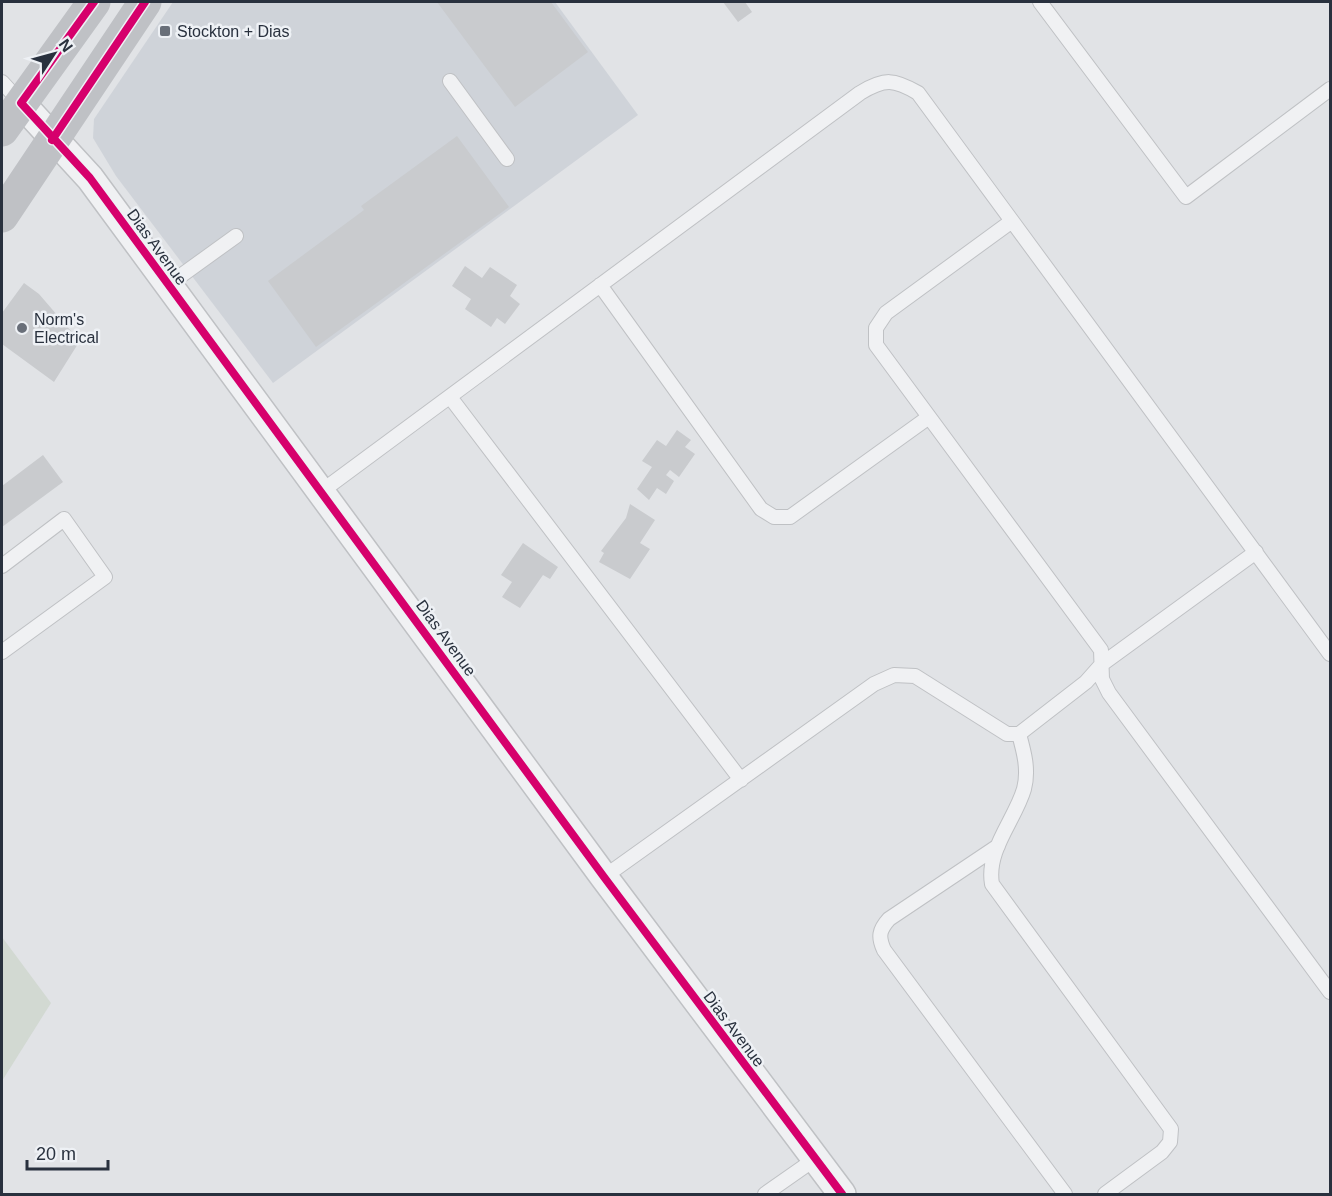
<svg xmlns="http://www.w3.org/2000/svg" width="1332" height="1196" font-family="Arial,sans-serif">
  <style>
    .built { fill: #cfd3d9 }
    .green { fill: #d2d9d2 }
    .building { fill: #c9cbce }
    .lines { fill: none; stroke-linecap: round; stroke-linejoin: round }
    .lane-casing { stroke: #bfc1c4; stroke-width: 16 }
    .street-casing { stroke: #bfc1c4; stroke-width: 30 }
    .lane { stroke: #f0f1f3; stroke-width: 14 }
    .street { stroke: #f0f1f3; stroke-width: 27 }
    .secondary { stroke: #bfc1c5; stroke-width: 33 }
    .cycleway-casing { stroke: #eef1f5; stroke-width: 11 }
    .cycleway { stroke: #d6006c; stroke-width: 8 }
    .poi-dot { fill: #696f79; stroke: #eef1f5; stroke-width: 2 }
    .labels { text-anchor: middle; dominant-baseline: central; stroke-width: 5; stroke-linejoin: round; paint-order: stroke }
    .poi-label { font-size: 16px; fill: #29313e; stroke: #eef1f5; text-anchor: start }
    .street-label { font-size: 16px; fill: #29313e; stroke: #eef1f5 }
  </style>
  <rect width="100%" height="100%" fill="#e1e3e6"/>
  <path class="built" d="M 173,2 L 555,2 L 638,115 L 273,383 L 116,176 L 93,138 L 94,119 Z"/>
  <path class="green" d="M 2,937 L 51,1003 L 2,1081 Z"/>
  <path class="building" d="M 437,2 L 551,2 L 588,52 L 515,107 Z
    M 723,2 L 745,2 L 752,12 L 738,22 Z
    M 457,136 L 509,207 L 316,347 L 268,281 L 364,210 L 361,206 Z
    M 465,266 L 482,278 L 490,267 L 517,285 L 510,296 L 520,304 L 505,324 L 497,318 L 491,327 L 465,309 L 471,299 L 452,286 Z
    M 24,283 L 39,294 L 70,330 L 81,339 L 54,382 L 2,344 L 2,313 Z
    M 677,430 L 691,440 L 685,447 L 695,454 L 679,477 L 670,470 L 666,475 L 674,481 L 666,494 L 657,488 L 649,500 L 637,489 L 652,467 L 642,461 L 657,440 L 666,446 Z
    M 43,455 L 63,482 L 2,527 L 2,486 Z
    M 630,504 L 655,520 L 640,543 L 650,549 L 630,579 L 599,562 L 604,553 L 601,551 L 626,518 Z
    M 523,543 L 558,567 L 550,579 L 543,575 L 520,608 L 502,597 L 512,582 L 501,575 Z"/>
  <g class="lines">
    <defs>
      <path id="lane" d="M 1040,2 L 1186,197 L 1330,89
        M 450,81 L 507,159
        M 2,82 L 21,103
        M 1012,221 L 886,313 L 876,328 L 876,345 L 1101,650 L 1102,679 L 1109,693 L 1330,992
        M 168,285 L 236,236
        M 600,285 L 761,509 L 774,517 L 790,517 L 929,417
        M 450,397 L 741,780
        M 322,491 L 860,93 C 885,78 894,79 918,93 L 1330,654
        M 2,566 L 64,519 L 105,577 L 2,652
        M 1019,734 C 1024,752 1029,770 1024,789 C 1015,820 986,850 992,884 L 1171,1129 L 1170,1142 L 1162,1152 L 1105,1194
        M 998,846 L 889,919 C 879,930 878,937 884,950 L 1065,1194
        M 604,877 L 874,684 L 894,675 L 915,676 L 1007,734 L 1019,734 L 1086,682 L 1102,664 L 1256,552
        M 765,1194 L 815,1159"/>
      <path id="street" d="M 21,103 L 90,178 L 604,877 L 842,1194"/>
    </defs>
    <use href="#lane" class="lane-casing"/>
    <use href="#street" class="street-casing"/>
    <use href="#lane" class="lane"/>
    <use href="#street" class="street"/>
    <path class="secondary" d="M 2,130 L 94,2
      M 2,216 L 145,2"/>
    <defs>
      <path id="cycleway" d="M 94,2 L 21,103 L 90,178 L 604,877 L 842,1194
        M 52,140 L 145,2"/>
    </defs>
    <use href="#cycleway" class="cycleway-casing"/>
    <use href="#cycleway" class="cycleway"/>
  </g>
  <g class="poi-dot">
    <rect x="159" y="25" width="12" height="12" rx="3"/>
    <circle cx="22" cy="328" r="6"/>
  </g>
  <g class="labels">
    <g class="poi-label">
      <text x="177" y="31">Stockton + Dias</text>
      <text x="34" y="319">Norm's<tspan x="34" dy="18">Electrical</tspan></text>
    </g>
    <g class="street-label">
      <text transform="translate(157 247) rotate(54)">Dias Avenue</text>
      <text transform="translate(446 638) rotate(54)">Dias Avenue</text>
      <text transform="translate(734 1029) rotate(53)">Dias Avenue</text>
    </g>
  </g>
  <rect width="1332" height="1196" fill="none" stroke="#29313e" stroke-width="6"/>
  <g transform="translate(54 54) rotate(54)" stroke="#eef1f5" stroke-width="4.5" paint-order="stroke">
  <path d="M0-4.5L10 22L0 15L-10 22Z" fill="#29313e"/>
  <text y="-9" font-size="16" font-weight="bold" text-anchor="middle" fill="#29313e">N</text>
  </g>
  <path d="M27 1160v9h81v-9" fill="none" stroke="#29313e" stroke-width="3"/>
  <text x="36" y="1160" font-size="18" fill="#29313e" stroke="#eef1f5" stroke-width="4.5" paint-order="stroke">20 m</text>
</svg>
